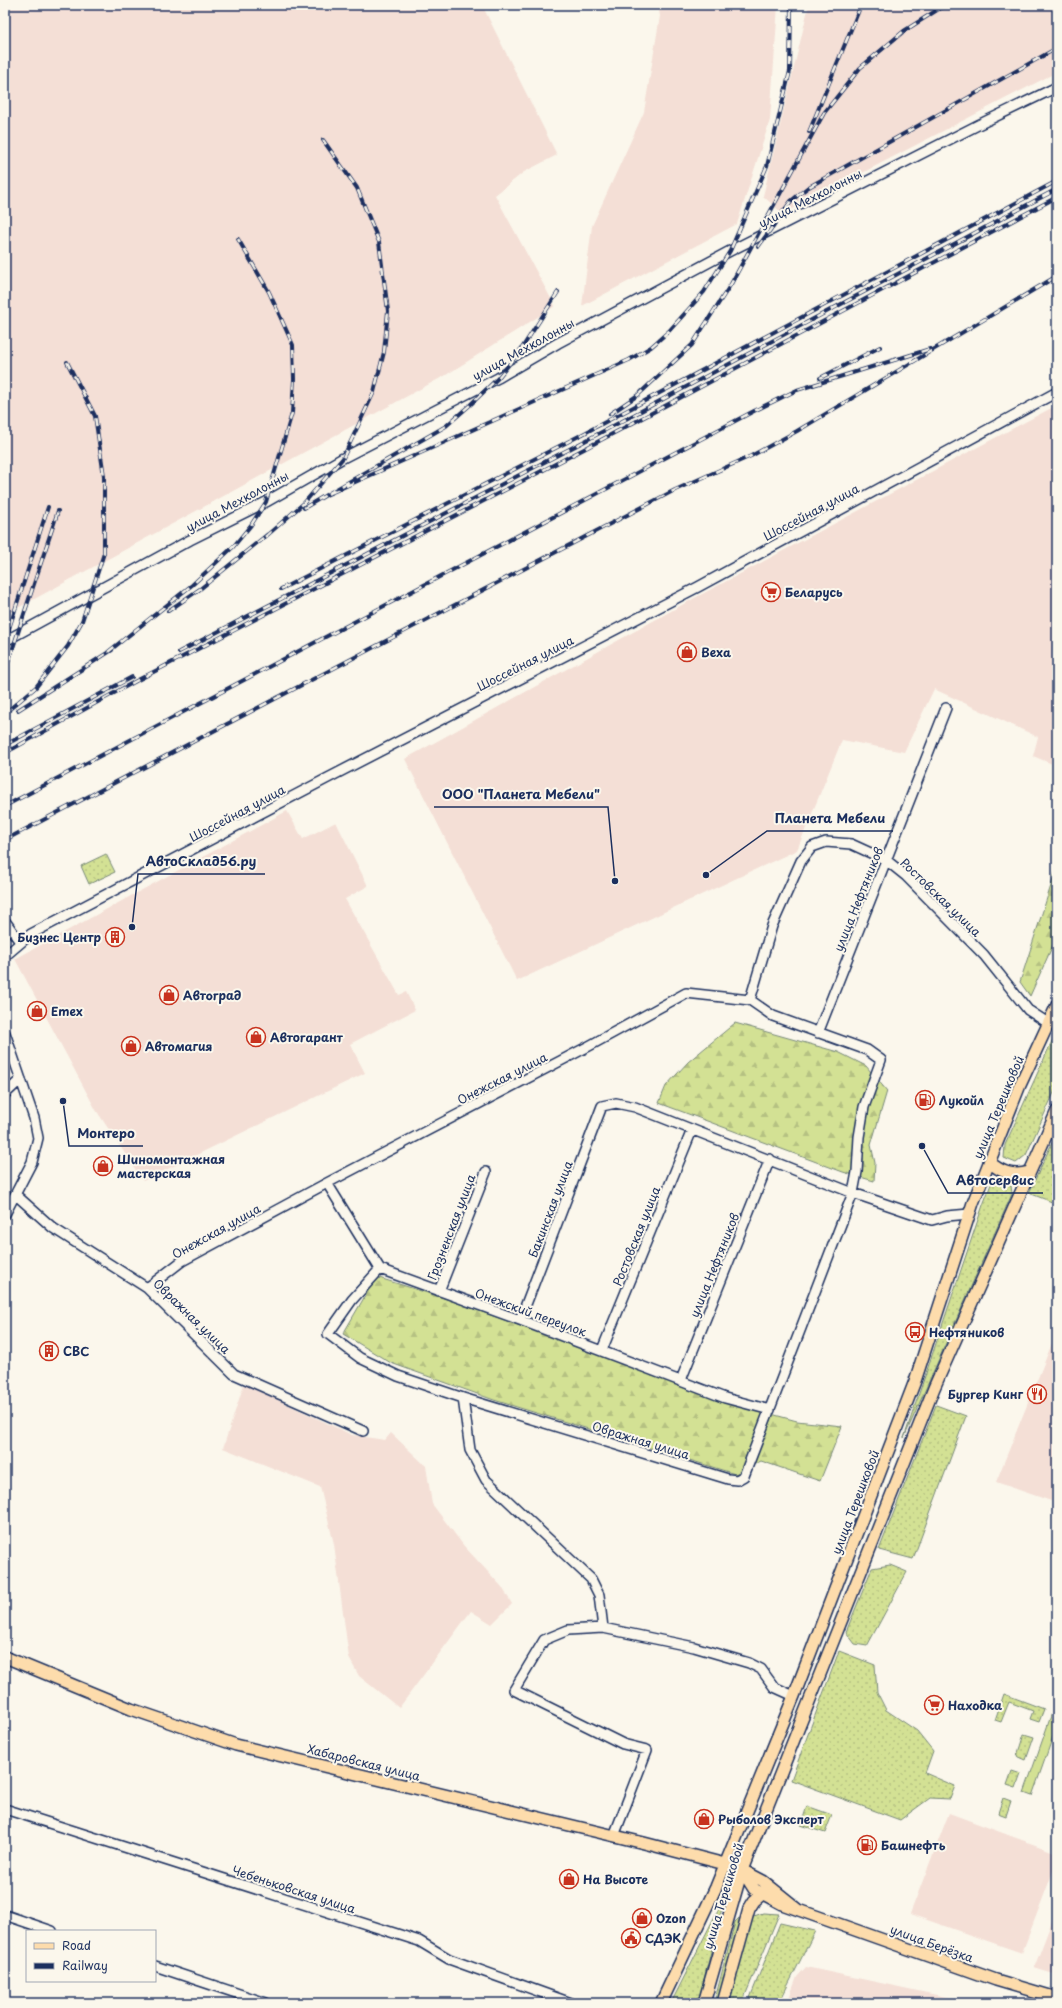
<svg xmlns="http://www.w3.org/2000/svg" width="1062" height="2008" font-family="'Playpen Sans',sans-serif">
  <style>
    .built { fill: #f4dfd6 }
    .grass { fill: url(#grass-dots); stroke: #778879 }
    .forest { fill: url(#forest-firs); stroke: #778879 }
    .pitch { fill: #d3e194; stroke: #778879 }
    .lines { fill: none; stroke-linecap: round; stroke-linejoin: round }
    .minor-casing { stroke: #1b2f5e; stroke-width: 12 }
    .major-casing { stroke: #1b2f5e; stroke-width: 14 }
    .minor { stroke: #fbf7ec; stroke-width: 9 }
    .major { stroke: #fddcac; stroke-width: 11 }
    .rail-casing { stroke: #1b2f5e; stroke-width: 4 }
    .rail { stroke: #fbf7ec; stroke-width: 2.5; stroke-dasharray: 8; stroke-linecap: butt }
    .labels { text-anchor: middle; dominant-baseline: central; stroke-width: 4; stroke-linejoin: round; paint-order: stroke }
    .street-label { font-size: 12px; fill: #1b2f5e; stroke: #fbf7ec }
    .poi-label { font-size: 12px; font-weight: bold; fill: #1b2f5e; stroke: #fbf7ec; text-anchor: start }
    .leader { fill: none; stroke: #1b2f5e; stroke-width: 1.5 }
    .callout-dot { fill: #1b2f5e; stroke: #fbf7ec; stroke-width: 1.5 }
    .callout-label { font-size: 13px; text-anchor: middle; font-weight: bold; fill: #1b2f5e; stroke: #fbf7ec; stroke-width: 4; stroke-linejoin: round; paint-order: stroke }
  </style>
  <defs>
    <pattern id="grass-dots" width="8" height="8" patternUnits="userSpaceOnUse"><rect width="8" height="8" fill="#d3e194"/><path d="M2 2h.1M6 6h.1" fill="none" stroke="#b5c182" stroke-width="1.8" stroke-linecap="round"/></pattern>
    <pattern id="forest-firs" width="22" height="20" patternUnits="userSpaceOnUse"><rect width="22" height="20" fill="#d3e194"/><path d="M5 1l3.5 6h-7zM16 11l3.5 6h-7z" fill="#b5c182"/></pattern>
  </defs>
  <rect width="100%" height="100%" fill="#fbf7ec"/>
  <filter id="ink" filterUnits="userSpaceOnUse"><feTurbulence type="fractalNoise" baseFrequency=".025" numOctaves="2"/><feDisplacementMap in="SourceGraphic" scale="8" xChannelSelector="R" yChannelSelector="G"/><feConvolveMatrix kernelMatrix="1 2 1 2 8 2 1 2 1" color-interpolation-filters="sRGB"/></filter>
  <g filter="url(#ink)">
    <path class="built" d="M 5,5 L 482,5 L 557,155 L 524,172 L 495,195 L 555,306 L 446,375 L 5,615 Z
      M 658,5 L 778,5 L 770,120 L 737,224 L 582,306 L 592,226 L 644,112 L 660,16 Z
      M 809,5 L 1057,5 L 1057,72 L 783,214 L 763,196 Z
      M 1057,405 L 1057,766 L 1033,756 L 1038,737 L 934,689 L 904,752 L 842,740 L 797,850 L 517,981 L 405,759 L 689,601 Z
      M 287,811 L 303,839 L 336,822 L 368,886 L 345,899 L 399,995 L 406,992 L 415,1010 L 350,1044 L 365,1073 L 143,1181 L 96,1110 L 15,959 Z
      M 1057,1331 L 1057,1503 L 996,1482 Z
      M 244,1384 L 352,1435 L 385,1440 L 391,1433 L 426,1466 L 432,1504 L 464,1546 L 502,1587 L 512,1604 L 492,1624 L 471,1611 L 399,1708 L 359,1676 L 349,1658 L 334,1544 L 320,1487 L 223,1448 Z
      M 949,1813 L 1057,1853 L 1057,1861 L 1022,1953 L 910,1914 Z
      M 1057,1908 L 1057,1975 L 1034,1968 Z
      M 806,1967 L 857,1978 L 974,2003 L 787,2003 L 797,1977 Z"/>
    <path class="grass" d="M 106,854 L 115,872 L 89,884 L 81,866 Z
      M 1057,1030 L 1057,1086 L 1026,1155 L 1016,1163 L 1004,1158 L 1005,1145 Z
      M 1057,1132 L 1057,1204 L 1029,1193 Z
      M 998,1180 L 1005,1181 L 1011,1185 L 1012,1194 L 904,1438 L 983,1205 L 991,1184 Z
      M 936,1405 L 966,1416 L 913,1559 L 879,1550 Z
      M 890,1565 L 907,1572 L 867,1646 L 855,1644 L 846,1632 L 872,1568 Z
      M 839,1651 L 875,1665 L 877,1692 L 886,1710 L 917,1731 L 933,1751 L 925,1773 L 955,1786 L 950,1799 L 930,1798 L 900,1820 L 791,1780 Z
      M 1004,1694 L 1044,1709 L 1039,1722 L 1030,1719 L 1033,1711 L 1009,1702 L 1001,1722 L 995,1720 Z
      M 1024,1734 L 1034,1737 L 1026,1760 L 1017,1756 Z
      M 1012,1771 L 1021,1774 L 1016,1788 L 1007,1785 Z
      M 1003,1798 L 1011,1801 L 1006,1816 L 998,1813 Z
      M 807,1806 L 832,1815 L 825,1833 L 801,1825 Z
      M 725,1896 L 698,2003 L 671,2003 Z
      M 763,1913 L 779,1914 L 742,2003 L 729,2003 L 748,1928 L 754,1916 Z
      M 739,1918 L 739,1923 L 719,2003 L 714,2003 L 735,1922 Z
      M 780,1923 L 815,1931 L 779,2003 L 748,2003 Z"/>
    <path class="forest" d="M 1056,870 L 1057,936 L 1030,996 L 1020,982 Z
      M 735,1023 L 838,1052 L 866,1066 L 887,1091 L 871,1145 L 875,1163 L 874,1181 L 843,1172 L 659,1103 L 666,1086 L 688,1062 Z
      M 376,1277 L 444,1298 L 738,1405 L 797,1421 L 842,1426 L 820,1481 L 761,1461 L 735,1474 L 494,1400 L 391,1363 L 343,1334 Z"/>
    <path class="pitch" d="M 1053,1710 L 1057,1712 L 1057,1725 L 1032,1796 L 1024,1793 Z"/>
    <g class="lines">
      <defs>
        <path id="minor" d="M 5,641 L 190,540 L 266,502 L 343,458 L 498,378 L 558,343 L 730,251 L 978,125 L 1057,87
          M 5,921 L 20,942
          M 5,956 L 31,934 L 326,779 L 698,587 L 1057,392
          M 750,1000 L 772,926 L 801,861 L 812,847 L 826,842 L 851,844 L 886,860 L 906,876 L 984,955 L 1028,1010 L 1048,1023
          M 5,1033 L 34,1118 L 38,1138 L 32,1162 L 5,1214
          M 818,1033 L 946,708
          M 5,1094 L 21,1079
          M 327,1183 L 380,1269 L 520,1320 L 725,1398 L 770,1410
          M 16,1195 L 53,1228 L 147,1288 L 234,1374 L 363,1431
          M 380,1269 L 352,1300 L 328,1334 L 360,1358 L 398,1376 L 463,1398 L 470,1450 L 486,1480 L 591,1579 L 599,1595 L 603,1628 L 568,1630 L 544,1640 L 514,1690 L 623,1744 L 647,1750 L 614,1836
          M 147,1288 L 182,1261 L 327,1183 L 589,1046 L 686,993 L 750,1000 L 773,1016 L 867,1050 L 881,1060 L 864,1107 L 859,1137 L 857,1172 L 853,1193 L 744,1476 L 737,1480 L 728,1479 L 463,1398
          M 439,1291 L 486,1172
          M 520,1320 L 602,1106 L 616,1103 L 635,1107 L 853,1193 L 932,1220 L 947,1216 L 969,1214
          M 602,1350 L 692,1130
          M 681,1380 L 770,1159
          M 603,1628 L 694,1647 L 749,1663 L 761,1669 L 774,1687 L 794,1696
          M 5,1809 L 419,1941 L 449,1959 L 571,2003
          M 5,1915 L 52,1931
          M 155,1966 L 266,2003"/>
        <path id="major" d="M 989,1162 C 1001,1172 1013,1177 1029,1172
          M 5,1657 L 131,1709 L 236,1745 L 644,1843 L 725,1864 L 742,1870 L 763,1881 L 799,1910
          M 742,1870 L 754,1889 L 782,1904 L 996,1980 L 1057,1998
          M 661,2003 L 716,1887 L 794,1696 L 915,1381 L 973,1203 L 1020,1085 L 1057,1005
          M 704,2003 L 742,1870 L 934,1388 L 1057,1111
          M 723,2003 L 749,1909 L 754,1901 L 762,1894"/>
      </defs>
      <use href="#minor" class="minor-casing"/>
      <use href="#major" class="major-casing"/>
      <use href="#minor" class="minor"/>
      <use href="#major" class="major"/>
      <defs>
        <path id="rail" d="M 809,132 L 861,5
          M 758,247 L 791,201 L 807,188 L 1057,48
          M 558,292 L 522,348 L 498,378 L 470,405 L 446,426 L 326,495 L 629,360 L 651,347 L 669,331 L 704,292 L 730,251 L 767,166 L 790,71 L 791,5
          M 820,378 L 880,347
          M 610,414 L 638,395 L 692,345 L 731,284 L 824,113 L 860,68 L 904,31 L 945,5
          M 304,508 L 326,495
          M 265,537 L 304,503 L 343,458 L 374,392 L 384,352 L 388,311 L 379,242 L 357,188 L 323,140
          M 281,589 L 579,436 L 1057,181
          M 168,611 L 200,589 L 268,534
          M 5,641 L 48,507
          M 108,652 L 192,585 L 233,547 L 251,525 L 266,502 L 292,413 L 294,379 L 293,345 L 269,292 L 238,239
          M 179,652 L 581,443 L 1057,189
          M 5,672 L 58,511
          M 18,710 L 112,650
          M 5,713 L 36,687 L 68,646 L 82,621 L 104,553 L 104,476 L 95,416 L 67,362
          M 5,745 L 132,677
          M 5,753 L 136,681 L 584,449 L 1057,197
          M 5,806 L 754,411 L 797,390 L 930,349
          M 5,840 L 675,490 L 751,456 L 797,431 L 1057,276"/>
      </defs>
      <use href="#rail" class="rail-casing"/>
      <use href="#rail" class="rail"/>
    </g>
  </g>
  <defs>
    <symbol id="supermarket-ring" viewBox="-11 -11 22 22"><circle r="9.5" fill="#fbf7ec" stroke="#c8321e" stroke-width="1.5"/><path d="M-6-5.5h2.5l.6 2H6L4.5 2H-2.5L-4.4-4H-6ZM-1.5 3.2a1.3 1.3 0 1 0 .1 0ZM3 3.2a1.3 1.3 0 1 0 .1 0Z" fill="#c8321e"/></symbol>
    <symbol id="shop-ring" viewBox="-11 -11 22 22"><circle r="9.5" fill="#fbf7ec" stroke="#c8321e" stroke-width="1.5"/><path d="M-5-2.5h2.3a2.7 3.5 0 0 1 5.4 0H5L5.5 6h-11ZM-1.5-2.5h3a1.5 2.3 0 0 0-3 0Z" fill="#c8321e"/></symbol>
    <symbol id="building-ring" viewBox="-11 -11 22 22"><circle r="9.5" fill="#fbf7ec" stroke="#c8321e" stroke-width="1.5"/><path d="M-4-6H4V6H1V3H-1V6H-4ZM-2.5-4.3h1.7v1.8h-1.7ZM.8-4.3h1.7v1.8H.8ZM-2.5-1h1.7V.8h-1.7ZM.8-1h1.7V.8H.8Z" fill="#c8321e"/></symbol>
    <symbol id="fuel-ring" viewBox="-11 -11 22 22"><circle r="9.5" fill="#fbf7ec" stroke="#c8321e" stroke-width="1.5"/><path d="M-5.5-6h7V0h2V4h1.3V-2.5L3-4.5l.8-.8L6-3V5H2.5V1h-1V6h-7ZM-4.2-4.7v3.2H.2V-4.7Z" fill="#c8321e"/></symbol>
    <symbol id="bus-ring" viewBox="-11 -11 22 22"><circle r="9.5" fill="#fbf7ec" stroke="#c8321e" stroke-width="1.5"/><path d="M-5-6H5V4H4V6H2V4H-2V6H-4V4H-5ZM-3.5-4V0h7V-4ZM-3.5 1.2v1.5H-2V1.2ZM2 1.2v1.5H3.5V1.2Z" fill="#c8321e"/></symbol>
    <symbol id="restaurant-ring" viewBox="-11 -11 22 22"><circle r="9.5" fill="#fbf7ec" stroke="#c8321e" stroke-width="1.5"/><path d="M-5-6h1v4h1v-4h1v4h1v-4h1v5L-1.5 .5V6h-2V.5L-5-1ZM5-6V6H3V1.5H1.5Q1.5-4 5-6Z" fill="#c8321e"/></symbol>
    <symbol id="civic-ring" viewBox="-11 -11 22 22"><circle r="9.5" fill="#fbf7ec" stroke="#c8321e" stroke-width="1.5"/><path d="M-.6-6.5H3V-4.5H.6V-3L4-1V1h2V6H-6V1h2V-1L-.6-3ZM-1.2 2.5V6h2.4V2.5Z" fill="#c8321e"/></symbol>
  </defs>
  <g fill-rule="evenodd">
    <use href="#supermarket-ring" x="760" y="581" width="22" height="22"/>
    <use href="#shop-ring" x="676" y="641" width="22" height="22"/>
    <use href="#building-ring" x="104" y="926" width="22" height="22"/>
    <use href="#shop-ring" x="158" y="984" width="22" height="22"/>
    <use href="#shop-ring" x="26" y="1000" width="22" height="22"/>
    <use href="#shop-ring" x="245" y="1026" width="22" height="22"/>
    <use href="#shop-ring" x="120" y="1035" width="22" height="22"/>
    <use href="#fuel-ring" x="914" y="1089" width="22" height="22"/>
    <use href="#shop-ring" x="92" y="1155" width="22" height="22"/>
    <use href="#bus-ring" x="904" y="1321" width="22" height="22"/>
    <use href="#building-ring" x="38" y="1340" width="22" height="22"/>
    <use href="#restaurant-ring" x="1026" y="1383" width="22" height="22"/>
    <use href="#supermarket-ring" x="923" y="1694" width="22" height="22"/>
    <use href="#shop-ring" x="693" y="1808" width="22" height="22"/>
    <use href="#fuel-ring" x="856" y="1834" width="22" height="22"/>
    <use href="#shop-ring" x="558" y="1868" width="22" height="22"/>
    <use href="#shop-ring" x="631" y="1907" width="22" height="22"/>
    <use href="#civic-ring" x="620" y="1927" width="22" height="22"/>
  </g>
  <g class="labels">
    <g class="street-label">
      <text transform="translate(810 198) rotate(-27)">улица Мехколонны</text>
      <text transform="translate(523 349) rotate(-29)">улица Мехколонны</text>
      <text transform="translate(237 501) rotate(-28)">улица Мехколонны</text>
      <text transform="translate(811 512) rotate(-28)">Шоссейная улица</text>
      <text transform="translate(525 663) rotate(-27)">Шоссейная улица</text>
      <text transform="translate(237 813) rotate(-28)">Шоссейная улица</text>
      <text transform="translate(941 897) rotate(44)">Ростовская улица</text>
      <text transform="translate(858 899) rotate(-68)">улица Нефтяников</text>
      <text transform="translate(502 1078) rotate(-27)">Онежская улица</text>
      <text transform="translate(998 1107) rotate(-67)">улица Терешковой</text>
      <text transform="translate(550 1209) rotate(-69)">Бакинская улица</text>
      <text transform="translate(451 1227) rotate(-69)">Грозненская улица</text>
      <text transform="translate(216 1231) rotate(-29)">Онежская улица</text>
      <text transform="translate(636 1236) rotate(-68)">Ростовская улица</text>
      <text transform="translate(714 1265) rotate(-68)">улица Нефтяников</text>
      <text transform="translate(531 1312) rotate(20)">Онежский переулок</text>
      <text transform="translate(192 1316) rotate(44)">Овражная улица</text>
      <text transform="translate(641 1440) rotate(17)">Овражная улица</text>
      <text transform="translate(855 1502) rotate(-69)">улица Терешковой</text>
      <text transform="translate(364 1762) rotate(14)">Хабаровская улица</text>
      <text transform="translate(294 1889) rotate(18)">Чебеньковская улица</text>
      <text transform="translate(723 1896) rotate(-73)">улица Терешковой</text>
      <text transform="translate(932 1943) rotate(20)">улица Берёзка</text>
    </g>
    <g class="poi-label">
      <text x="785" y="592">Беларусь</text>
      <text x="701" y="652">Веха</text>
      <text x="101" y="937" text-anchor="end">Бизнес Центр</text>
      <text x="183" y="995">Автоград</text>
      <text x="51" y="1011">Emex</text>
      <text x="270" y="1037">Автогарант</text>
      <text x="145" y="1046">Автомагия</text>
      <text x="939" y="1100">Лукойл</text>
      <text x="117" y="1159">Шиномонтажная<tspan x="117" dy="14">мастерская</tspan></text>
      <text x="929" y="1332">Нефтяников</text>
      <text x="63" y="1351">СВС</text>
      <text x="1023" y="1394" text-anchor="end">Бургер Кинг</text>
      <text x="948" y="1705">Находка</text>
      <text x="718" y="1819">Рыболов Эксперт</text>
      <text x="881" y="1845">Башнефть</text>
      <text x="583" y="1879">На Высоте</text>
      <text x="656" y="1918">Ozon</text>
      <text x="645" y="1938">СДЭК</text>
    </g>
  </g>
  <path class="leader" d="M615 881L608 807H434M706 875L767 831H893M132 927L138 874H265M63 1101L69 1146H143M922 1146L948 1193H1043"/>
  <g class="callout-dot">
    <circle cx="615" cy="881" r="4"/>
    <circle cx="706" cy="875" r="4"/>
    <circle cx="132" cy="927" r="4"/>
    <circle cx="63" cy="1101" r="4"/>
    <circle cx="922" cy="1146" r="4"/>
  </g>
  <g class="callout-label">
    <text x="521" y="799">ООО "Планета Мебели"</text>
    <text x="830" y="823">Планета Мебели</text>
    <text x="201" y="866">АвтоСклад56.ру</text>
    <text x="106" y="1138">Монтеро</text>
    <text x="995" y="1185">Автосервис</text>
  </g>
  <rect width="1062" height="2008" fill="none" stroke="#fbf7ec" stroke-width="20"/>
  <rect x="10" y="10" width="1042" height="1988" fill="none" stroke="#1b2f5e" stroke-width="1.5" filter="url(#ink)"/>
  <rect x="26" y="1930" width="130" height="52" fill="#fbf7ec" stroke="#a1a7b3"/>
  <rect x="34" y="1943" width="20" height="6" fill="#fddcac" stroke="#a1a7b3"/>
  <text x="62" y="1950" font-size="12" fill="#1b2f5e">Road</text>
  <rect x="34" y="1963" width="20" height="6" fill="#1b2f5e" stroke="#a1a7b3"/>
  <text x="62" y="1970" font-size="12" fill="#1b2f5e">Railway</text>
</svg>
